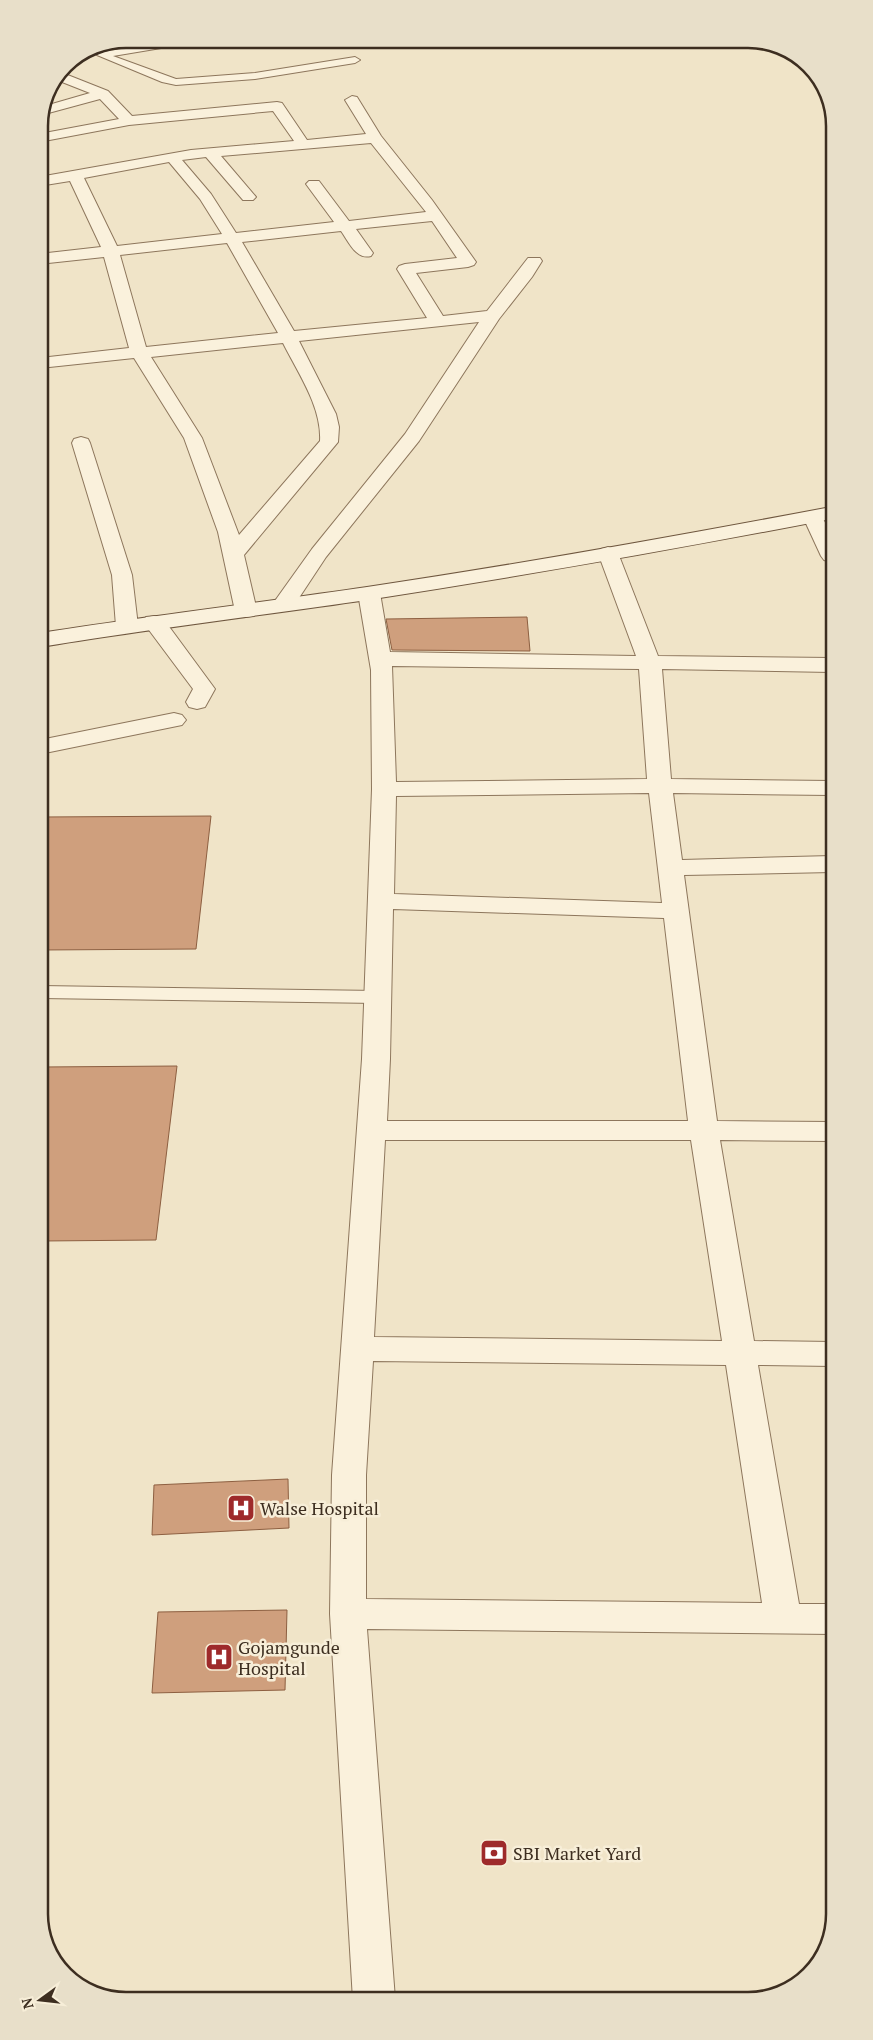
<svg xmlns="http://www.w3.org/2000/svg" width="873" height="2040" font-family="'PT Serif',serif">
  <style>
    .building { fill: #cf9f7d; stroke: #8d5f41 }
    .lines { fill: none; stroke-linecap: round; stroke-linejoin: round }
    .lane-casing { stroke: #8d765c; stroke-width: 2 }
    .street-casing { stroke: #8d765c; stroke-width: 2 }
    .secondary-casing { stroke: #6f573f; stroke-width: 2 }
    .lane { fill: #faf1dc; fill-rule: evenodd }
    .street { fill: #faf1dc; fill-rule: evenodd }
    .secondary { fill: #faf1dc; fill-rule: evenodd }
    .labels { text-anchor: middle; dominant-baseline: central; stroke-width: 5; stroke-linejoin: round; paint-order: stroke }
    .near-poi-label { font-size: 18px; fill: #3d2e20; stroke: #f7eed8; text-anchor: start }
    .rim { fill: none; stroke: #3d2e20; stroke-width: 2.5 }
  </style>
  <rect width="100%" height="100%" fill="#f0e4c8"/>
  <path class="building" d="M 527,617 L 530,651 L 392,650 L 386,619 Z
    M 211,816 L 196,949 L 41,950 L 41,817 Z
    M 177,1066 L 156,1240 L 42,1241 L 41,1067 Z
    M 288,1479 L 289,1528 L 152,1535 L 154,1485 Z
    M 287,1610 L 285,1690 L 152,1693 L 158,1612 Z"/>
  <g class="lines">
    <defs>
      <path id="lane" d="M 146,45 L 166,45 L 161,48 L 113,56 L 176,79 L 255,73 L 355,57 L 360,60 L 355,63 L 255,79 L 176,85 L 162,82 L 97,55 L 102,52 Z
        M 41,986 L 378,991 L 385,993 L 388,997 L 385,1001 L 378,1003 L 41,998 Z"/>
      <path id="street" d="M 60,72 L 108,91 L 132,116 L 277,102 L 282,103 L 307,140 L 366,134 L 345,100 L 352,96 L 357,97 L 381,136 L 432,200 L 476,262 L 474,265 L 468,267 L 416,273 L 443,316 L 487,311 L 528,258 L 540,258 L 542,261 L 532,277 L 499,319 L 419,441 L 326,557 L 291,610 L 283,611 L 275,610 L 272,605 L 312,549 L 405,434 L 479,322 L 299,341 L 336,414 L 339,427 L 338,442 L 244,555 L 257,611 L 254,616 L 246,617 L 238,616 L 235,611 L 218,532 L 184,438 L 134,358 L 40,368 L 40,358 L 129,348 L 104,257 L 39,264 L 39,254 L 101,247 L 70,181 L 39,186 L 39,177 L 191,150 L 294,141 L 273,111 L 129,125 L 39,142 L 39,134 L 119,119 L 100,99 L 41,115 L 45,106 L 90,93 L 57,80 ZM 371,143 L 426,212 L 349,221 L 319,181 L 309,181 L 306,184 L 334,222 L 236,233 L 211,194 L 182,160 L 206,157 L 243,200 L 253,200 L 256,197 L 221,156 ZM 169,162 L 200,199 L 222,234 L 117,246 L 84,178 ZM 432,221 L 457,258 L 405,264 L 399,266 L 397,269 L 427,318 L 294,331 L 242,242 L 341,231 C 349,242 356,260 371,256 L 373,253 L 356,229 ZM 227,243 L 278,333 L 146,347 L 120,255 ZM 283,343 C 298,373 322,407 320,441 L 239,535 L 202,438 L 151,357 Z
        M 81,437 L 88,439 L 90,443 L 132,575 L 138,626 L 135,631 L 127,632 L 119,631 L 116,626 L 112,575 L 72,443 L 74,439 Z
        M 813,511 L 820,513 L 831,534 L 831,562 L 824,560 L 821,556 L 803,517 L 806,513 Z
        M 608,547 L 615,549 L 618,553 L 658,656 L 831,658 L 831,672 L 662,669 L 671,779 L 831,781 L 831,795 L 673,793 L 682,860 L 832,856 L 832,872 L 684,875 L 717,1121 L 832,1122 L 832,1141 L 720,1140 L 754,1341 L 833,1342 L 833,1366 L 758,1365 L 799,1604 L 833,1604 L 834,1634 L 367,1629 L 395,1999 L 353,2000 L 330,1614 L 332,1475 L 362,1059 L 372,789 L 371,670 L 358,593 L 362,589 L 369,587 L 376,589 L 380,593 L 390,652 L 636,656 L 598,553 L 601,549 ZM 392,666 L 639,669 L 647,779 L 396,782 ZM 649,793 L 662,903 L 394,894 L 396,796 ZM 393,909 L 664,918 L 688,1121 L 387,1121 L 390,1059 ZM 385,1140 L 691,1140 L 722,1341 L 374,1337 ZM 373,1361 L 726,1365 L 762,1603 L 366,1599 L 366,1475 Z
        M 154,616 L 162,617 L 215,689 L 205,707 L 197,709 L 189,707 L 186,702 L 193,689 L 143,622 L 146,617 Z
        M 174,713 L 182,715 L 186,720 L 182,725 L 40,754 L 40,740 Z"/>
      <path id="secondary" d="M 831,507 L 831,519 C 677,549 522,576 367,600 C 258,616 149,629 40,647 L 40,633 C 149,616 258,603 367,587 C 522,564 677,536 831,507 Z"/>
    </defs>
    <use href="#lane" class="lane-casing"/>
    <use href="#street" class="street-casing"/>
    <use href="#secondary" class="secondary-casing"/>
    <use href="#lane" class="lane"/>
    <use href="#street" class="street"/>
    <use href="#secondary" class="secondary"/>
  </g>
  <defs>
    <symbol id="hospital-square" viewBox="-11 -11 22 22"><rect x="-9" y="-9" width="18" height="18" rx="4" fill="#9e2a2b" stroke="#f7eed8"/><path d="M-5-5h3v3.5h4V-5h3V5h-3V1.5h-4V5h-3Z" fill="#fff"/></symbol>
    <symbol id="bank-square" viewBox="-11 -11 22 22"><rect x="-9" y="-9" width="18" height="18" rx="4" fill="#9e2a2b" stroke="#f7eed8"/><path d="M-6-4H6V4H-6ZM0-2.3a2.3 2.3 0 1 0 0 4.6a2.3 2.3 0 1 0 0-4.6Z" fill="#fff"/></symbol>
  </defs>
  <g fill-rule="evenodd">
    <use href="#hospital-square" x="225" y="1492" width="32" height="32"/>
    <use href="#hospital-square" x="203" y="1641" width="32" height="32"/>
    <use href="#bank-square" x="478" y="1837" width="32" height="32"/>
  </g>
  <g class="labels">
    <g class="near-poi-label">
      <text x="260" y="1508">Walse Hospital</text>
      <text x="238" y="1647">Gojamgunde<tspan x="238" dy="21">Hospital</tspan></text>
      <text x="513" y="1853">SBI Market Yard</text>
    </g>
  </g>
  <path d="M0 0H873V2040H0ZM126 48H748A78 78 0 0 1 826 126V1914A78 78 0 0 1 748 1992H126A78 78 0 0 1 48 1914V126A78 78 0 0 1 126 48Z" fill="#e8dfc9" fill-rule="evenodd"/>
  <path class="rim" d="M126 48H748A78 78 0 0 1 826 126V1914A78 78 0 0 1 748 1992H126A78 78 0 0 1 48 1914V126A78 78 0 0 1 126 48Z"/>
  <g transform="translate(40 2000) rotate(255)" stroke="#f7eed8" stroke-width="4" paint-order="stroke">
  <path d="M0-4L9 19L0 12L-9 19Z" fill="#3d2e20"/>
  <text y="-8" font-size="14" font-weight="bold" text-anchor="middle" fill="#3d2e20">N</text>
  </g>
</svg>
